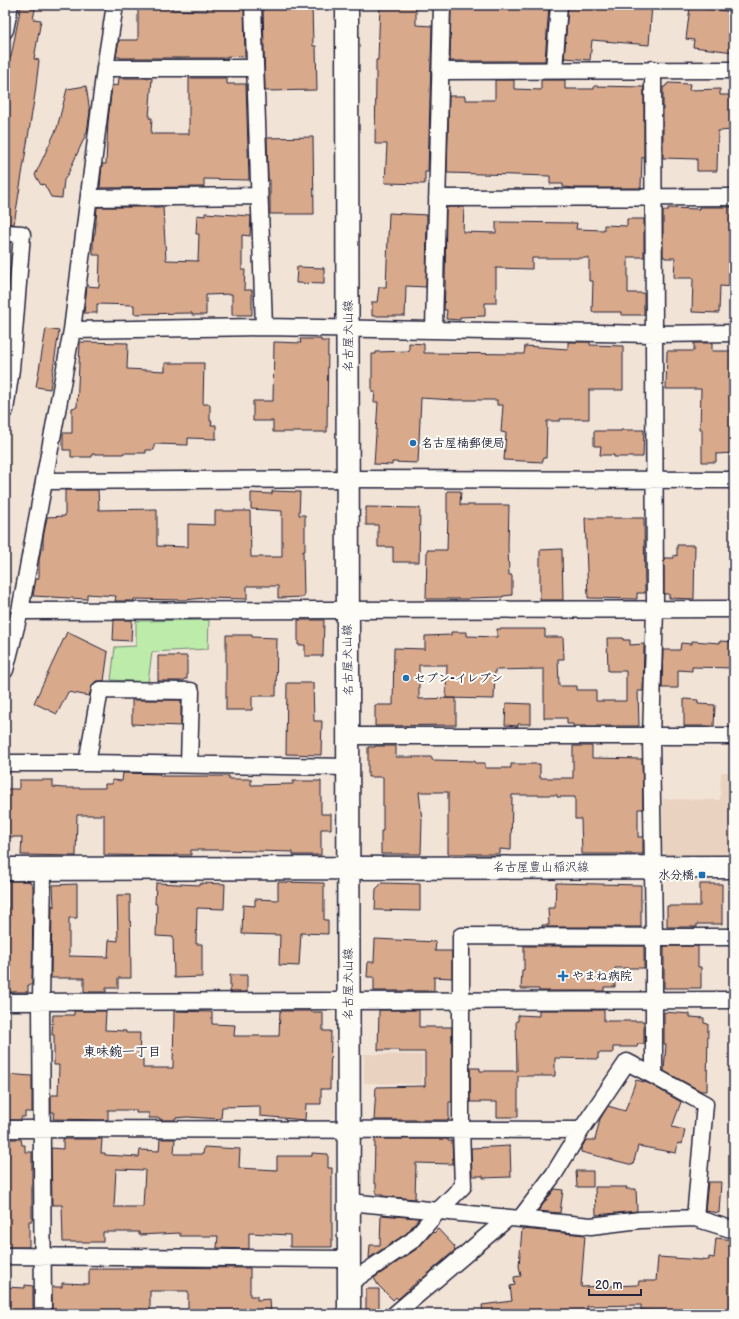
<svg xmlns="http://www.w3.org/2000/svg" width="739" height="1319" font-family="'Balsamiq Sans','Klee One',sans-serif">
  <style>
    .built { fill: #ead2c0 }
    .green { fill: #bcebaa; stroke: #6f8672 }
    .building { fill: #d9a98b; stroke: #22223b; fill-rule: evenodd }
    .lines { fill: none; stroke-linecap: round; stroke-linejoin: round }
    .street-casing { stroke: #22223b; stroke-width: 19 }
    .secondary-casing { stroke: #22223b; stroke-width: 25 }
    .street { stroke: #fdfcf7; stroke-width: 16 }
    .secondary { stroke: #fdfcf7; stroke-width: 22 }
    .poi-dot { fill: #1f6fb2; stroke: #fdfcf7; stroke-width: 1.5 }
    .labels { text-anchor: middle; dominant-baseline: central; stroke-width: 4; stroke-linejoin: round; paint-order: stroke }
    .street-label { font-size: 12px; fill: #22223b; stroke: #fdfcf7 }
    .poi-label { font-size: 12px; font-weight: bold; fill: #22223b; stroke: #fdfcf7; text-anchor: start }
    .neighbourhood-label { font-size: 13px; font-weight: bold; fill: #22223b; stroke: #fdfcf7 }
  </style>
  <rect width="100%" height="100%" fill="#f2e3d7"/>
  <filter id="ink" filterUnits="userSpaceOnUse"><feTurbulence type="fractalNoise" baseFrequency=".025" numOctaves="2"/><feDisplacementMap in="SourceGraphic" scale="8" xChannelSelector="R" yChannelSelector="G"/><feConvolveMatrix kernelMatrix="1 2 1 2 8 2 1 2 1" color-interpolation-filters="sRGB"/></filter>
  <g filter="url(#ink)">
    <path class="built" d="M 721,772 L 734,772 L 734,858 L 669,858 L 662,849 L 663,799 L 720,800 Z
      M 364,1054 L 423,1055 L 422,1084 L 364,1083 Z"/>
    <path class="green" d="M 209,620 L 208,649 L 152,652 L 148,682 L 111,680 L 115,647 L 136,646 L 136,621 Z"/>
    <path class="building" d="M 21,5 L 36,5 L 33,19 L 41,20 L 34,59 L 39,60 L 35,94 L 14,224 L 5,224 L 5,95 L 9,57 L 11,57 Z
      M 208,5 L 244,5 L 245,57 L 227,56 L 227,58 L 120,58 L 120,57 L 116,57 L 119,40 L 138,40 L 138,8 L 172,7 L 172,10 L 207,11 Z
      M 263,5 L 312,5 L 313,46 L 316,46 L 317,90 L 265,91 Z
      M 380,5 L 416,5 L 416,25 L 432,26 L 428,172 L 425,172 L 425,184 L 385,183 L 387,144 L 375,144 L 376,79 L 376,60 L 378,60 Z
      M 469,5 L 549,5 L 545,61 L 450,61 L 451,6 L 469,7 Z
      M 568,5 L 652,5 L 649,45 L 592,40 L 590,60 L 565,58 L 564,61 Z
      M 690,7 L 734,12 L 734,52 L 693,47 L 694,40 L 686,39 Z
      M 119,78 L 152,78 L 149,118 L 152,118 L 151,134 L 189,134 L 189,78 L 227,78 L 227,84 L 246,84 L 249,180 L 204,179 L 204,187 L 100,188 L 102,164 L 106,164 L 108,121 L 112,85 L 118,86 Z
      M 495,80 L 514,80 L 514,89 L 541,90 L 541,80 L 565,80 L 565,89 L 594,89 L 594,86 L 644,87 L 644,157 L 642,157 L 641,188 L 576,188 L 563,187 L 563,184 L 550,184 L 550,176 L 447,173 L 449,96 L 465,96 L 465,100 L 495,100 Z
      M 668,83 L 690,84 L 689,90 L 720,89 L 720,95 L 734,95 L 734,130 L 718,131 L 717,171 L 697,171 L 697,159 L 663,158 L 663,87 L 665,87 L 666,85 L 667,85 Z
      M 86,86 L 90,112 L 87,132 L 67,176 L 64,180 L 62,198 L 51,197 L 44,184 L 41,185 L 35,175 L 57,128 L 67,89 Z
      M 313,137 L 314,214 L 270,214 L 270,180 L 268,180 L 267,138 Z
      M 97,207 L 163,207 L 166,260 L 198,261 L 199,234 L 196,234 L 197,215 L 205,216 L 205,213 L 251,216 L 250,236 L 242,235 L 242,270 L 245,270 L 244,290 L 252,290 L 252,315 L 232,315 L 232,294 L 206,295 L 206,315 L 192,315 L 192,313 L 134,314 L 134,305 L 97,304 L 97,313 L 84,313 L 87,286 L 99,287 L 100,255 L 93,255 L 93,241 L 94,234 L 95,234 Z
      M 449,207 L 464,207 L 463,232 L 496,233 L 496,222 L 577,223 L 576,229 L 604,230 L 604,225 L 627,226 L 627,219 L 644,219 L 644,257 L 628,257 L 628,293 L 644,293 L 644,315 L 621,315 L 621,312 L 592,312 L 593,281 L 589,281 L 589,258 L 532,258 L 532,269 L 496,268 L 496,303 L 485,303 L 485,316 L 460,317 L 460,320 L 446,319 L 447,310 L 444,310 L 445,288 L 446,209 Z
      M 699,207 L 732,207 L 732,215 L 734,215 L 734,287 L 720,286 L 719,313 L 692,312 L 693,278 L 674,278 L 675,258 L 665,258 L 665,257 L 663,257 L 663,211 L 668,211 L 668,208 L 699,209 Z
      M 389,213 L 427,215 L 426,287 L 406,286 L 405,316 L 372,316 L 372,302 L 377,302 L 379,287 L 386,287 Z
      M 297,267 L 324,268 L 324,284 L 296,283 Z
      M 46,329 L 59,331 L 50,389 L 36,387 Z
      M 300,339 L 321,339 L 321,341 L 328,341 L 327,432 L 273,432 L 273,421 L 253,421 L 253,401 L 273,401 L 274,342 L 301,343 Z
      M 80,342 L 128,343 L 127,369 L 165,371 L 165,363 L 204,363 L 203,404 L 210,404 L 210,421 L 212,421 L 211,425 L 216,425 L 216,439 L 188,438 L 188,445 L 154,444 L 154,450 L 146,450 L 146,453 L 123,453 L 123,454 L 92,454 L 92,457 L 71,457 L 71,450 L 63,450 L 63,433 L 72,433 L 72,408 L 77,407 Z
      M 568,342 L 590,342 L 590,345 L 623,346 L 623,390 L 589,390 L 589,419 L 560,419 L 560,421 L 547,421 L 546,458 L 543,458 L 543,462 L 504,460 L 506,433 L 501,432 L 503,405 L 497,405 L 497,400 L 453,400 L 421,398 L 418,463 L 392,462 L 392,465 L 374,464 L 378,402 L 374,402 L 375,392 L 372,392 L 372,354 L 376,354 L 376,352 L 409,351 L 409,343 L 424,344 L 424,353 L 524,354 L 525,346 L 568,349 Z
      M 694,343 L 712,343 L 712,351 L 734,351 L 734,453 L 716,454 L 716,462 L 702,462 L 702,429 L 700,429 L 701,389 L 666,389 L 667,351 L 694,351 Z
      M 621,430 L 644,430 L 643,457 L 614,457 L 614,455 L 600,455 L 601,446 L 594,446 L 594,431 L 621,431 Z
      M 65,490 L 98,490 L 99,510 L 157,509 L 157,546 L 188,547 L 188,524 L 215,525 L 215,511 L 250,511 L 251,557 L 282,557 L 282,511 L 251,509 L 251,493 L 272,494 L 272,491 L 300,492 L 299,515 L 305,515 L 305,551 L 303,551 L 304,597 L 278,598 L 278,586 L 247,586 L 247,599 L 205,598 L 184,600 L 134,599 L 134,601 L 115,601 L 116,596 L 87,594 L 87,599 L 33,596 L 36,579 L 38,579 L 39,577 L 39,560 L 41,548 L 43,549 L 43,538 L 47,517 L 65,516 Z
      M 447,491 L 461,491 L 460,505 L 509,505 L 508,546 L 509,575 L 512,575 L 512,595 L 503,596 L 503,597 L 469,598 L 469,599 L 426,599 L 427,550 L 447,550 L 448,513 L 447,513 Z
      M 366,507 L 420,508 L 419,562 L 393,562 L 393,547 L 378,547 L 378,525 L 366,525 Z
      M 585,518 L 644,518 L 645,593 L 637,593 L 637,599 L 588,598 Z
      M 677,545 L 695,545 L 694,599 L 669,598 L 669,594 L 664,594 L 664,558 L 674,558 L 674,555 L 677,556 Z
      M 562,549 L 563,600 L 540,600 L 540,550 Z
      M 114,620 L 132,620 L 131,641 L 113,640 Z
      M 298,620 L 324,620 L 323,656 L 305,656 L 305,645 L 298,645 Z
      M 497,629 L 545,629 L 545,637 L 563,637 L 564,659 L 558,659 L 559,686 L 577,686 L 577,690 L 596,690 L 596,701 L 626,701 L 626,671 L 608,671 L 607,638 L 623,638 L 623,640 L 630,640 L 630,645 L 644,644 L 643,691 L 638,691 L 639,726 L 573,726 L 573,724 L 567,724 L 567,718 L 544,718 L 544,669 L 495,670 L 494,699 L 446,698 L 447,665 L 419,665 L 419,699 L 456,698 L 456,725 L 375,726 L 375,705 L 393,705 L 394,648 L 425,649 L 425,636 L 451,635 L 451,632 L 467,632 L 467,636 L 497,637 Z
      M 67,632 L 108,652 L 104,681 L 96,681 L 93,684 L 89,696 L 68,692 L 57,714 L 34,703 Z
      M 226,635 L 252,635 L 252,637 L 277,638 L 276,696 L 252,696 L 252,710 L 226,710 Z
      M 692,641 L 720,643 L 720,641 L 734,642 L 734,668 L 692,667 L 692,671 L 678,670 L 678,688 L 662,688 L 663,650 L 680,650 L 681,643 L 692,644 Z
      M 158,656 L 187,656 L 187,679 L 184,679 L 184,681 L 158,681 Z
      M 287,683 L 313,683 L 314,721 L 322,721 L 321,755 L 286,754 Z
      M 684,699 L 698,700 L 698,704 L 715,705 L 714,726 L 684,726 Z
      M 132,700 L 181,700 L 181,726 L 132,724 Z
      M 506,703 L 531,704 L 531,724 L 518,724 L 518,726 L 505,725 Z
      M 375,746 L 396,746 L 396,757 L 432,757 L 432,760 L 475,761 L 475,763 L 485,763 L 485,768 L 511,768 L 511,764 L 540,764 L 540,778 L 573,778 L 573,746 L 592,746 L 592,758 L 642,759 L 643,809 L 638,809 L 638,837 L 643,837 L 643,854 L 582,854 L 581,819 L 575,819 L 575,797 L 557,797 L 557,795 L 512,795 L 511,850 L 500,849 L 500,854 L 448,854 L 448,792 L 419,792 L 422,820 L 421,854 L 381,854 L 381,831 L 383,831 L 383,777 L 368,777 L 368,747 L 375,747 Z
      M 123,773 L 160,774 L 160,776 L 229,776 L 229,779 L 251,779 L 251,785 L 293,784 L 293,781 L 321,781 L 321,814 L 331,814 L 331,829 L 321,829 L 321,855 L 293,855 L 293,852 L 220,850 L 191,850 L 191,855 L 174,855 L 174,856 L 104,855 L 104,815 L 77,815 L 76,856 L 21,855 L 22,837 L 5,837 L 5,789 L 19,789 L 19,780 L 53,780 L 53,787 L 63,788 L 105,788 L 105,784 L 112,784 L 112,780 L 122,781 Z
      M 9,881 L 29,881 L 33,886 L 32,985 L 28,985 L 28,992 L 5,992 L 5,908 L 9,908 Z
      M 278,882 L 324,883 L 324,920 L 328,920 L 328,934 L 301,933 L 299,966 L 279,965 L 280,935 L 242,934 L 243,905 L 255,906 L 255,899 L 278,900 Z
      M 156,883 L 201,885 L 201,883 L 225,884 L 224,909 L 197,908 L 196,944 L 202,944 L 202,977 L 174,978 L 173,937 L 156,936 L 157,904 L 155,904 Z
      M 382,883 L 420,884 L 420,911 L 375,910 L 376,889 Z
      M 556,883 L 641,885 L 641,927 L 542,927 L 542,925 L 549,925 L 548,908 L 555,908 Z
      M 77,884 L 77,918 L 69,918 L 69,956 L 108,957 L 109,940 L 118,941 L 117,895 L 130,895 L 131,978 L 118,978 L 118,988 L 106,988 L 106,992 L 84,992 L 84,978 L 51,978 L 52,905 L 54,907 L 53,885 Z
      M 700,884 L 722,884 L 722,924 L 697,924 L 697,927 L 667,927 L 667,906 L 700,906 Z
      M 375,939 L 436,942 L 435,951 L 452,951 L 452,978 L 434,977 L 434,991 L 374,991 L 374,977 L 367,977 L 368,962 L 374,962 Z
      M 524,946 L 644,946 L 644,968 L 615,968 L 615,987 L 604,987 L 604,991 L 539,991 L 539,989 L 521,989 L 522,970 L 524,970 Z
      M 664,946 L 698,946 L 698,967 L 701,967 L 701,988 L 664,988 Z
      M 230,975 L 247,975 L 247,992 L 230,992 Z
      M 379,1010 L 419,1010 L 419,1027 L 452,1027 L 452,1102 L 449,1102 L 449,1120 L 374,1120 L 376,1087 L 425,1086 L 425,1052 L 399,1052 L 399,1050 L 378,1050 Z
      M 539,1010 L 604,1010 L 604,1021 L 644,1021 L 644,1044 L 638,1044 L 637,1047 L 613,1047 L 613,1053 L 598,1053 L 598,1059 L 555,1058 L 555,1076 L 518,1076 L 518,1117 L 497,1117 L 497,1102 L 470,1102 L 470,1068 L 480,1068 L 480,1071 L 517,1071 L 516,1021 L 518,1021 L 518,1015 L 539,1016 Z
      M 74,1011 L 106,1011 L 105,1030 L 126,1031 L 126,1033 L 140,1033 L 139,1059 L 143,1059 L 143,1068 L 173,1068 L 174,1011 L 212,1012 L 212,1024 L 235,1025 L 234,1036 L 279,1036 L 280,1011 L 311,1011 L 311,1012 L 323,1012 L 323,1031 L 331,1031 L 330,1089 L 321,1089 L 321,1104 L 306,1104 L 305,1120 L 260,1116 L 260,1106 L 222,1107 L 221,1119 L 187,1117 L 175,1118 L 175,1120 L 160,1120 L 160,1118 L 149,1118 L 149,1113 L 136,1113 L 136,1110 L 108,1110 L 108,1120 L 53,1119 L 54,1112 L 51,1112 L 51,1095 L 58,1095 L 59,1065 L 54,1065 L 54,1035 L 52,1035 L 53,1015 L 74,1015 Z
      M 664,1012 L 690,1014 L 690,1017 L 704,1018 L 704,1023 L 708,1024 L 707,1091 L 701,1091 L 664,1071 L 666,1044 L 664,1044 Z
      M 5,1074 L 32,1076 L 32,1112 L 25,1112 L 25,1117 L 21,1117 L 21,1120 L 8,1120 L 8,1116 L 5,1116 Z
      M 636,1080 L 648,1083 L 681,1102 L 672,1127 L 685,1130 L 682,1144 L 678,1143 L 676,1153 L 638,1146 L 633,1165 L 581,1152 L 581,1149 L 586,1140 L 595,1140 L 600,1119 L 608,1106 L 625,1111 Z
      M 8,1139 L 21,1139 L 22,1145 L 25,1145 L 25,1152 L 32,1152 L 32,1221 L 29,1221 L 29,1247 L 5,1247 L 5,1143 L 8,1143 Z
      M 63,1139 L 102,1139 L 101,1153 L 105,1153 L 105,1155 L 139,1157 L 140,1150 L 159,1151 L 160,1139 L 175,1139 L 174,1154 L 203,1154 L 204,1147 L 240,1149 L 239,1168 L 277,1170 L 277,1156 L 312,1156 L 312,1153 L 328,1154 L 328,1168 L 332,1168 L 332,1247 L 290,1247 L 290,1235 L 249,1233 L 249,1249 L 217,1248 L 218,1236 L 180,1236 L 180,1233 L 139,1235 L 139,1232 L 103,1232 L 103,1242 L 63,1242 L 62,1205 L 52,1205 L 51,1148 L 63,1149 ZM 116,1169 L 145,1170 L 143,1207 L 114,1207 Z
      M 375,1139 L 448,1139 L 448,1141 L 452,1141 L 453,1164 L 416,1163 L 415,1199 L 382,1196 L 382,1194 L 376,1194 L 376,1183 L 374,1183 Z
      M 510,1146 L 511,1177 L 483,1178 L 483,1176 L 472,1176 L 471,1148 Z
      M 576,1171 L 593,1171 L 593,1187 L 577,1187 Z
      M 708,1182 L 721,1182 L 719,1213 L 705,1211 Z
      M 595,1187 L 627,1187 L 626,1189 L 636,1189 L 637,1211 L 596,1215 Z
      M 555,1189 L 563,1190 L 560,1213 L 538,1211 Z
      M 381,1215 L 419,1218 L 407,1233 L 369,1258 L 370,1245 L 380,1245 Z
      M 438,1229 L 455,1247 L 454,1249 L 455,1250 L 421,1280 L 420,1279 L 398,1299 L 396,1297 L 393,1300 L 378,1285 L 374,1278 L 418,1248 L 433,1232 L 434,1233 Z
      M 522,1229 L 585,1235 L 581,1287 L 638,1285 L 639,1281 L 656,1281 L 658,1257 L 702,1260 L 702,1259 L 709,1260 L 709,1257 L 714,1258 L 716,1238 L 734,1240 L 734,1314 L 684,1314 L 684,1312 L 641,1310 L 641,1305 L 587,1306 L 588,1314 L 483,1314 L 482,1305 L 512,1301 L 510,1286 L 515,1285 L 514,1277 L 521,1276 L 519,1266 Z
      M 131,1267 L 250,1268 L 250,1296 L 257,1296 L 257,1300 L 270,1299 L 271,1314 L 188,1314 L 188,1291 L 150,1291 L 150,1314 L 52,1314 L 52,1287 L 62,1287 L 62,1283 L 89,1284 L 89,1269 L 131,1269 Z
      M 25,1285 L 33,1286 L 33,1314 L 5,1314 L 5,1287 L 25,1288 Z
      M 366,1289 L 379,1289 L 379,1314 L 366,1314 Z"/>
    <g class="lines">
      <defs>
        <path id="street" d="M 253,5 L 264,327
          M 5,30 L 10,5
          M 105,68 L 255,68
          M 653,69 L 655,609 L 651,737 L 654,937 L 654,1076
          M 554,70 L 559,5
          M 440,71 L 734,70
          M 89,198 L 259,196
          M 437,198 L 734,197
          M 5,233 L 22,234 L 11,369 L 5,410
          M 434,329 L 442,5
          M 72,330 L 264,327 L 654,334 L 734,333
          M 45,481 L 348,479 L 734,480
          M 20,611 L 734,609
          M 5,670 L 20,611 L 72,330 L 105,68 L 115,5
          M 348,736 L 734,736
          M 5,763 L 87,763 L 349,767
          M 87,763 L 100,690 L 191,691 L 189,764
          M 5,1002 L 734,1000
          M 5,1129 L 581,1130
          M 349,1202 L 591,1226 L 640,1220 L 695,1218 L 734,1230
          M 520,1219 L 554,1174 L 581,1130 L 627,1062 L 654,1076 L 705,1104 L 695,1218
          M 5,1256 L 348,1259
          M 348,1284 L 413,1240 L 439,1210 L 463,1186 L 461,1129 L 461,936 L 734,937
          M 43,1314 L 41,1002 L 43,869
          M 395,1314 L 508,1218"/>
        <path id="secondary" d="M 347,5 L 349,1314
          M 5,869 L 734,867"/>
      </defs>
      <use href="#street" class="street-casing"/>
      <use href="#secondary" class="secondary-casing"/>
      <use href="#street" class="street"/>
      <use href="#secondary" class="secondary"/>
    </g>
  </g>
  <g class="poi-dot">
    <circle cx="413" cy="443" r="4"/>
    <circle cx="406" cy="678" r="4"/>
    <rect x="698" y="871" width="8" height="8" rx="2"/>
    <path d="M561 970h4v4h4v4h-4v4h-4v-4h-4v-4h4z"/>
  </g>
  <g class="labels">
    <g class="street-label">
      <text transform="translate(348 336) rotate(-90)">名古屋犬山線</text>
      <text transform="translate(348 660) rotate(-91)">名古屋犬山線</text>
      <text x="541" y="867">名古屋豊山稲沢線</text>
      <text transform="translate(348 984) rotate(-90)">名古屋犬山線</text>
    </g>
    <g class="poi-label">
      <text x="421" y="443">名古屋楠郵便局</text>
      <text x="414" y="678">セブン-イレブン</text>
      <text x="694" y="875" text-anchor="end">水分橋</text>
      <text x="572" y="976">やまね病院</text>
    </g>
    <g class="neighbourhood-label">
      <text x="122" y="1052">東味鋺一丁目</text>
    </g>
  </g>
  <rect width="739" height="1319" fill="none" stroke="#fdfcf7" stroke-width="20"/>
  <rect x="10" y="10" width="719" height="1299" fill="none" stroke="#22223b" stroke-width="1.5" filter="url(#ink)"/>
  <path d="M589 1289v6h52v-6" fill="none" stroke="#22223b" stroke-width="2"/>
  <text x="595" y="1289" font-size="12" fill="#22223b" stroke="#fdfcf7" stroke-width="3" paint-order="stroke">20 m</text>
</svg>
